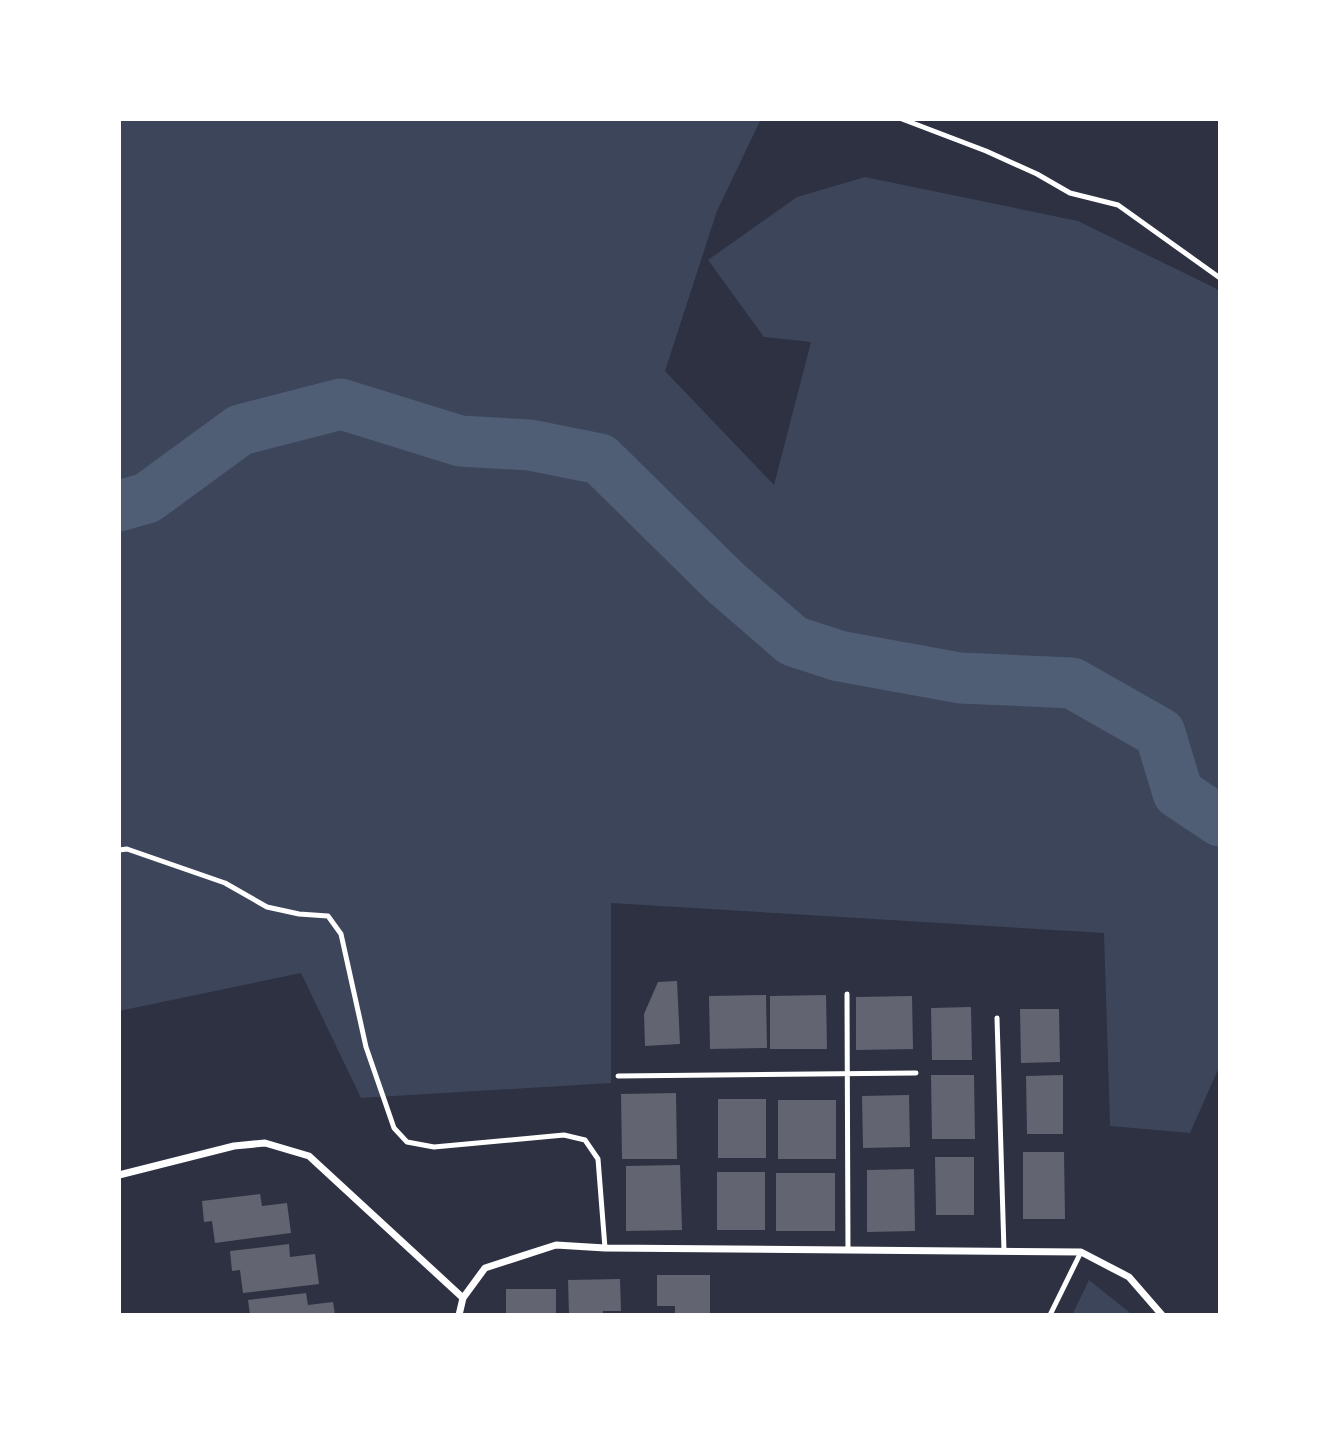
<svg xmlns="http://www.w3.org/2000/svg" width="1339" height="1434" font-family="'Fira Sans Condensed',sans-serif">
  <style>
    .green { fill: #3c4559 }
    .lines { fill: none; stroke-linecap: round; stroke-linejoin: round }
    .river { stroke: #4f5d75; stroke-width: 51 }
    .building { fill: #626471 }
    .service { stroke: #fff; stroke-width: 5 }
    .minor { stroke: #fff; stroke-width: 7 }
  </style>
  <rect width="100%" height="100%" fill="#2d3142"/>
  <path class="green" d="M 119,119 L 761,119 L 717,211 L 665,371 L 774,485 L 811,342 L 764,337 L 708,260 L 797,197 L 865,177 L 1078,221 L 1215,288 L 1220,292 L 1220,1065 L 1190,1133 L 1110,1126 L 1104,933 L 611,903 L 611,1083 L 361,1098 L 301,973 L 119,1011 Z
    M 1089,1280 L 1129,1312 L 1131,1315 L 1072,1315 Z"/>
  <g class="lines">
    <path class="river" d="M 119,506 L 147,498 L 240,430 L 341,404 L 460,441 L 530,445 L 600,459 L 726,583 L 793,641 L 839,656 L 960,678 L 1072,683 L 1160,733 L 1178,793 L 1220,821"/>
  </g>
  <path class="building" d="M 677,981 L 680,1044 L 645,1046 L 644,1014 L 658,982 Z
    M 766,995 L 767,1048 L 710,1049 L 709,996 Z
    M 826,995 L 827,1049 L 770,1049 L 770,996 Z
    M 912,996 L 913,1049 L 856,1050 L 856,997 Z
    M 971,1007 L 972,1060 L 932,1060 L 931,1008 Z
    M 1020,1009 L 1059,1009 L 1060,1062 L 1021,1063 Z
    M 931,1075 L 974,1075 L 975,1139 L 932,1139 Z
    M 1063,1075 L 1063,1134 L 1027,1134 L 1026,1076 Z
    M 676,1093 L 677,1159 L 622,1159 L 621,1094 Z
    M 909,1095 L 910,1147 L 863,1148 L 862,1096 Z
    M 718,1099 L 766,1099 L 766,1158 L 718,1158 Z
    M 778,1100 L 836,1100 L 836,1159 L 778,1159 Z
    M 1023,1152 L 1064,1152 L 1065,1219 L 1023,1219 Z
    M 935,1157 L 974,1157 L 974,1215 L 936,1215 Z
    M 680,1165 L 682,1230 L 626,1231 L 626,1166 Z
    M 914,1169 L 915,1231 L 867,1232 L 867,1170 Z
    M 717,1172 L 765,1172 L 765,1230 L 717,1230 Z
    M 776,1173 L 835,1173 L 835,1231 L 776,1231 Z
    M 260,1194 L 262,1206 L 287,1203 L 291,1233 L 215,1243 L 212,1221 L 204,1222 L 202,1201 Z
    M 289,1244 L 290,1257 L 315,1254 L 319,1284 L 243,1293 L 240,1270 L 232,1271 L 230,1251 Z
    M 657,1275 L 710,1275 L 710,1315 L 675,1315 L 675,1306 L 657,1306 Z
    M 620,1279 L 621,1311 L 603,1311 L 603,1315 L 569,1315 L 568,1280 Z
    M 506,1289 L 556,1289 L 556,1315 L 506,1315 Z
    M 306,1293 L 308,1305 L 333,1302 L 335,1315 L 250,1315 L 248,1300 Z"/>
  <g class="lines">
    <path class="service" d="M 902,119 L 986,151 L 1037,174 L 1070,193 L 1118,205 L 1220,278
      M 119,850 L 127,849 L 225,883 L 267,907 L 299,914 L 328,916 L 341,934 L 366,1047 L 394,1128 L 407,1142 L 434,1147 L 564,1135 L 585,1140 L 598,1159 L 605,1248
      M 847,994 L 848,1250
      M 997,1018 L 1004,1251
      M 618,1076 L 916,1073
      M 1050,1315 L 1081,1252"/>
    <path class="minor" d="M 119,1175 L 234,1146 L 265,1143 L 309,1156 L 463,1298
      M 459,1315 L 463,1298 L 485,1268 L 556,1245 L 605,1248 L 1081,1252 L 1129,1277 L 1162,1315"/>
  </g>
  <rect width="1339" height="1434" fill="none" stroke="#ffffff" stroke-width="242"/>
</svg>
